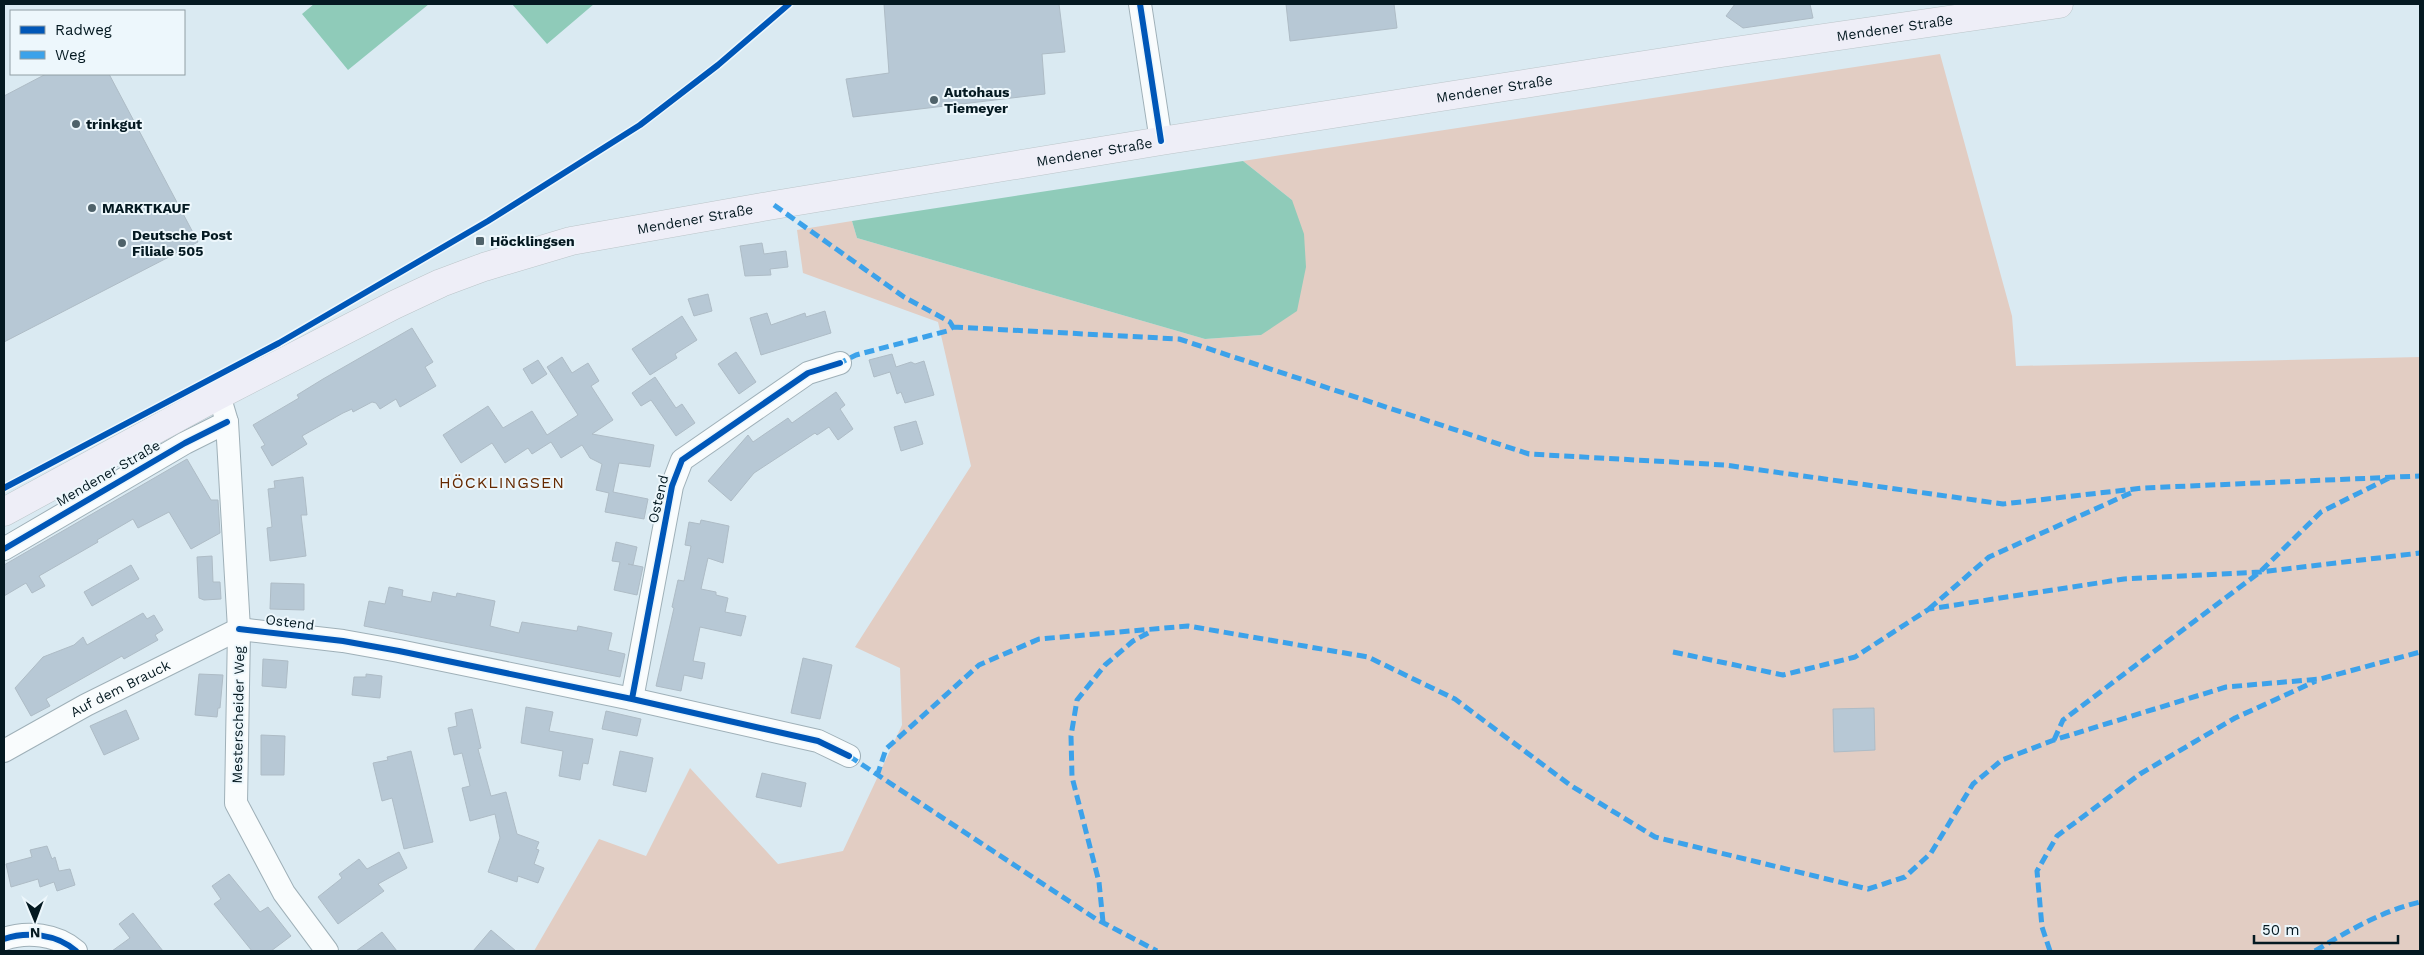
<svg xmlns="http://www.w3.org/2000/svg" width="2424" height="955" font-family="'Work Sans',sans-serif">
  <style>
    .green { fill: #e2cdc3 }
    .water { fill: #8fcbb9 }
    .building { fill: #b7c8d5; stroke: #aebcc6 }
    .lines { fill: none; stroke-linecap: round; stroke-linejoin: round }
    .minor-casing { stroke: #9fb0b8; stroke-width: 24 }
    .major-casing { stroke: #bbc5c9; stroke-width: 29 }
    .minor { stroke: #f9fcfd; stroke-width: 22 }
    .major { stroke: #eeeef7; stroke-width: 28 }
    .quiet { stroke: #3ca2ea; stroke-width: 5; stroke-dasharray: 10 5; stroke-linecap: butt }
    .cycleway-casing { stroke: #edf7fc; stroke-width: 9 }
    .cycleway { stroke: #0057b8; stroke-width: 6 }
    .poi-dot { fill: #4f626a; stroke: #edf7fc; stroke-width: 2 }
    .labels { text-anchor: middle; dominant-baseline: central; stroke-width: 4; stroke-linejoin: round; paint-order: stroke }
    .street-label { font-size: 14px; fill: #041921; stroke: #edf7fc }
    .poi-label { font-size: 14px; font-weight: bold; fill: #041921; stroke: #edf7fc; text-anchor: start }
    .quarter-label { font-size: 16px; letter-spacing: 1px; fill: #652900; stroke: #edf7fc }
  </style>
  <rect width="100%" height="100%" fill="#daeaf2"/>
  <path class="green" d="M 1940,54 L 2012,316 L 2016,366 L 2420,357 L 2420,951 L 534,951 L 599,839 L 646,856 L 690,768 L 778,864 L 843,851 L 902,725 L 900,668 L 855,647 L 971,466 L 938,322 L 803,273 L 797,230 L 852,221 L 857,238 L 1205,339 L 1261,335 L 1292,200 L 1243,161 Z"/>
  <path class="water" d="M 314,4 L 429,4 L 348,70 L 302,14 Z
    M 512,4 L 594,4 L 547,44 Z
    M 1243,161 L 1292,200 L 1304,234 L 1306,267 L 1297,311 L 1261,335 L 1205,339 L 857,238 L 852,221 Z"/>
  <path class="building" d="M 884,4 L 1059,4 L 1065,52 L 1042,54 L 1045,94 L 853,117 L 846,79 L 889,73 Z
    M 1286,4 L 1394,4 L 1397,28 L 1290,41 Z
    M 1735,4 L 1810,4 L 1813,18 L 1743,28 L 1726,16 Z
    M 46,74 L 109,74 L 198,242 L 4,342 L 4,96 Z
    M 762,243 L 764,254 L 786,251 L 788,267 L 770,269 L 771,275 L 745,276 L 740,246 Z
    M 708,294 L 712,311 L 694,316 L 688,299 Z
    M 825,311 L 831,333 L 761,355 L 750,318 L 767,313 L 771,325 L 805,313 L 806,317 Z
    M 682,316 L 697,340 L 675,354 L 677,358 L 650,375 L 632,349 Z
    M 412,328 L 433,362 L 425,367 L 436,386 L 400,407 L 396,399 L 380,409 L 376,403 L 372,402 L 353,412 L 352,409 L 343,413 L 302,436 L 307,444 L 272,466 L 261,447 L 265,445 L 253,425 L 299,398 L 297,395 L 323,379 Z
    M 736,352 L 756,382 L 739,394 L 718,364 Z
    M 892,354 L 896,367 L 911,362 L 915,364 L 924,361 L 934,395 L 905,403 L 901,392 L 897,394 L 890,372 L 874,377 L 869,360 Z
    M 562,357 L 572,373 L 588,363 L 599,381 L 591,386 L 613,420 L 592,434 L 654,445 L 650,467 L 619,463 L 613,492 L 648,499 L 644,519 L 605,512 L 609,493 L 596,490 L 602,464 L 590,458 L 582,445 L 561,458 L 551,442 L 532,454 L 528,448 L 505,463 L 492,443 L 461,463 L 443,435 L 488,406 L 503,428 L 532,411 L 547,435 L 578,415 L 547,367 Z
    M 538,360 L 547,374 L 532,384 L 523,369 Z
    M 655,377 L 676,408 L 682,404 L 695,423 L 676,436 L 651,400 L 641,406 L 632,393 Z
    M 836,392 L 845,405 L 840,409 L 853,429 L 838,440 L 829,427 L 817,435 L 815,433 L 754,473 L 731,501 L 708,481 L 748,435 L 753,442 L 788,418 L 792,423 Z
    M 916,421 L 923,444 L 901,451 L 894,427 Z
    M 187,459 L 211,500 L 218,500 L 220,533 L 191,549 L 169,512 L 138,528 L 133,519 L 97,540 L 98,542 L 39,576 L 45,586 L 32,593 L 26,583 L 4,596 L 4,565 Z
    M 303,477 L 307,515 L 301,515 L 306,556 L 270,561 L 267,528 L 272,527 L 268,489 L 275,488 L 274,481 Z
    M 701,520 L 729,526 L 723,563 L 708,558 L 701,589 L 716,592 L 716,595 L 728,598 L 725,612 L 746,616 L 741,636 L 700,627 L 693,661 L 705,663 L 702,679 L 684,675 L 681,691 L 656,686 L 674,608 L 672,607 L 678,580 L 684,581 L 691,546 L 685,545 L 689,522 L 700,524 Z
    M 616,542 L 637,547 L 633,565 L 628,564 L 643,567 L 637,595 L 614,590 L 620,562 L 612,561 Z
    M 212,556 L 213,582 L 220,582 L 221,599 L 204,600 L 199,598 L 197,557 Z
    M 131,565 L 139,579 L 92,606 L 84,592 Z
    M 271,583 L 304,584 L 304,610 L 270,609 Z
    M 389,587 L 403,590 L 402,596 L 431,602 L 433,592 L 456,597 L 457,593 L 495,601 L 490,626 L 519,633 L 522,622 L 577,631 L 578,626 L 612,633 L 608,650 L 625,654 L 620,677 L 364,626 L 369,601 L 385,604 Z
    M 143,613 L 147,619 L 154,615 L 163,630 L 155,635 L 158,640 L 124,659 L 122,656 L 46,699 L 50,706 L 31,716 L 15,688 L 43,657 L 74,645 L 83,637 L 87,645 Z
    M 803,658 L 832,665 L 820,719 L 791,713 Z
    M 263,659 L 288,661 L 286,688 L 262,686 Z
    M 199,674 L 223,675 L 220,708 L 218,708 L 217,717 L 195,715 Z
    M 366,674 L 382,676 L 380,698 L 352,695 L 354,677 L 366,677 Z
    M 526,707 L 553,712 L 549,731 L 593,739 L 588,764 L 583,763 L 580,780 L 559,776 L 563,751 L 521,743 Z
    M 1874,708 L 1875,750 L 1834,752 L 1833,709 Z
    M 472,709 L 481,748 L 478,749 L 491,796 L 506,792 L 517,834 L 539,842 L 536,849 L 539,850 L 534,864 L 544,868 L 538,883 L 518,876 L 517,882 L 488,872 L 500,838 L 495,814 L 470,821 L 462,788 L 470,786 L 462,753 L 454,755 L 448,728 L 457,726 L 455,713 Z
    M 126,710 L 139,739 L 104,755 L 90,726 Z
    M 606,711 L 641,719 L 637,736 L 602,729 Z
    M 261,735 L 285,736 L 284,775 L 261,775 Z
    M 411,751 L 433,842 L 404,849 L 392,798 L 382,801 L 373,763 L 388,760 L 387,757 Z
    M 620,751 L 653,758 L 646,792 L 613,785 Z
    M 762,773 L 806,783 L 801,807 L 756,797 Z
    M 47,846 L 52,859 L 55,857 L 59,871 L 70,869 L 75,885 L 57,891 L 54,882 L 40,887 L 38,879 L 11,887 L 6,864 L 32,857 L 30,850 Z
    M 399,852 L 407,868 L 378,884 L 384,891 L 338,924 L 318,897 L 342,878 L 339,874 L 359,859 L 367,869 Z
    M 229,874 L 260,912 L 268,907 L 291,936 L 271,951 L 252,951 L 214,904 L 221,899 L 212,886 Z
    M 133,913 L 144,927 L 163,951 L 112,951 L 130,938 L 119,924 Z
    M 491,930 L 516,951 L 473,951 Z
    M 382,932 L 397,951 L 356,951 Z"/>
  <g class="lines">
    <defs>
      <g id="minor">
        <path d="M 1140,4 L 1161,141"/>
        <path d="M 219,395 L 227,422 L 239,629 L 236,803 L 284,893 L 327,951"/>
        <path d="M 4,549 L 185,443 L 227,422"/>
        <path d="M 239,629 L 343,641 L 399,651 L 632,699 L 818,741 L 849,756"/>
        <path d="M 632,699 L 672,486 L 682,460 L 808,373 L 840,363"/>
        <path id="s1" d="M 4,751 L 86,705 L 239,629"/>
        <path d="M 4,939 C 27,931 57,934 76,951"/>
      </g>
      <g id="major">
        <path id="s2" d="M 4,512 L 219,395 L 394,305 L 441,283 L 484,267 L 571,241 L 774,205 L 1161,141 L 1721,53 L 2059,4"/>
      </g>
    </defs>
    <use href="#minor" class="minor-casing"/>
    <use href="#major" class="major-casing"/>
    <use href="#minor" class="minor"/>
    <use href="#major" class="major"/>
    <path class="quiet" d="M 774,205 L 904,297 L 950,322 L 953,327 L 947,331 L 856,355 L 840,363
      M 953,327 L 1179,339 L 1529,454 L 1725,465 L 2003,504 L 2143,488 L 2420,476
      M 1929,609 L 1989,557 L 2135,491
      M 1673,652 L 1783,675 L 1855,657 L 1929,609 L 2124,579 L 2260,572 L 2420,553
      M 2054,740 L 2063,720 L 2260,572 L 2321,512 L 2389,478
      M 849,756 L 1096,919 L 1157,951
      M 877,776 L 886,749 L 979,665 L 1039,639 L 1188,626 L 1368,657 L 1455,699 L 1570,785 L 1655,837 L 1868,889 L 1905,877 L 1931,853 L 1973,784 L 2002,760 L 2054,740 L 2226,687 L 2320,679 L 2420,652
      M 1103,922 L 1099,882 L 1072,777 L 1071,736 L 1077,700 L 1105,665 L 1133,641 L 1152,631
      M 2050,951 L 2042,927 L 2037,871 L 2057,836 L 2140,774 L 2235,718 L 2316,681
      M 2315,951 C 2348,931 2382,911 2420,902"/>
    <defs>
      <path id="cycleway" d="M 1140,4 L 1161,141
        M 4,488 L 279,343 L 488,221 L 640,125 L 718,65 L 789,4
        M 4,549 L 185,443 L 227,422
        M 239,629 L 343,641 L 399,651 L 632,699 L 818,741 L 849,756
        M 632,699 L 672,486 L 682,460 L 808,373 L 840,363
        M 4,939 C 27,931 57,934 76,951"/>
    </defs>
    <use href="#cycleway" class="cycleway-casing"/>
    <use href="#cycleway" class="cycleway"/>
  </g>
  <g class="poi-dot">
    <circle cx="934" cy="100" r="5"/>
    <circle cx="76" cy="124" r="5"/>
    <circle cx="92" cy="208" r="5"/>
    <rect x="475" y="236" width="10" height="10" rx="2.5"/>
    <circle cx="122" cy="243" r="5"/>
  </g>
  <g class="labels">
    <g class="street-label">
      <text stroke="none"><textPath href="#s2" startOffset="1971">Mendener Straße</textPath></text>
      <text stroke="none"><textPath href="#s2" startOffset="1566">Mendener Straße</textPath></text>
      <text stroke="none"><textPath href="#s2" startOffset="1161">Mendener Straße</textPath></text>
      <text stroke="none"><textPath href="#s2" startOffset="756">Mendener Straße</textPath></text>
      <text transform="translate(108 473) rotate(-30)">Mendener Straße</text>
      <text transform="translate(658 499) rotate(-77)">Ostend</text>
      <text transform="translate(290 622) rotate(7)">Ostend</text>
      <text stroke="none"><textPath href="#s1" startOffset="132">Auf dem Brauck</textPath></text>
      <text transform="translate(238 715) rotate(-89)">Mesterscheider Weg</text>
    </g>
    <g class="poi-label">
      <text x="944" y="92">Autohaus<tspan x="944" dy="16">Tiemeyer</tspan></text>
      <text x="86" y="124">trinkgut</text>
      <text x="102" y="208">MARKTKAUF</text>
      <text x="132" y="235">Deutsche Post<tspan x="132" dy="16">Filiale 505</tspan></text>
      <text x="490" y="241">Höcklingsen</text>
    </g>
    <g class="quarter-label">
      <text x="502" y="482">HÖCKLINGSEN</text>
    </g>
  </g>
  <rect width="2424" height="955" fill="none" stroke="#041921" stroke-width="10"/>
  <rect x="10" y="10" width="175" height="65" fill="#edf7fc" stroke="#909ea4"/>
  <rect x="20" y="26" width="25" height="8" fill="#0057b8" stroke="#909ea4"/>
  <text x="55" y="35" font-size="15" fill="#041921">Radweg</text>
  <rect x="20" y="51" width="25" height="8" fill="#3ca2ea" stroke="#909ea4"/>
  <text x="55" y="60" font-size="15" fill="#041921">Weg</text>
  <g transform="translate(35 920) rotate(179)" stroke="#edf7fc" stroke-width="4" paint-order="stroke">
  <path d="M0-4L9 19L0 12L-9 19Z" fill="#041921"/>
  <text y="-8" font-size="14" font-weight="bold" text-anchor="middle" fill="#041921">N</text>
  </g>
  <path d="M2254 935v8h144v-8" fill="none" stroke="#041921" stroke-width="2.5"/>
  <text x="2262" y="935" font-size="15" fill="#041921" stroke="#edf7fc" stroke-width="4" paint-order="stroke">50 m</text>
</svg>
